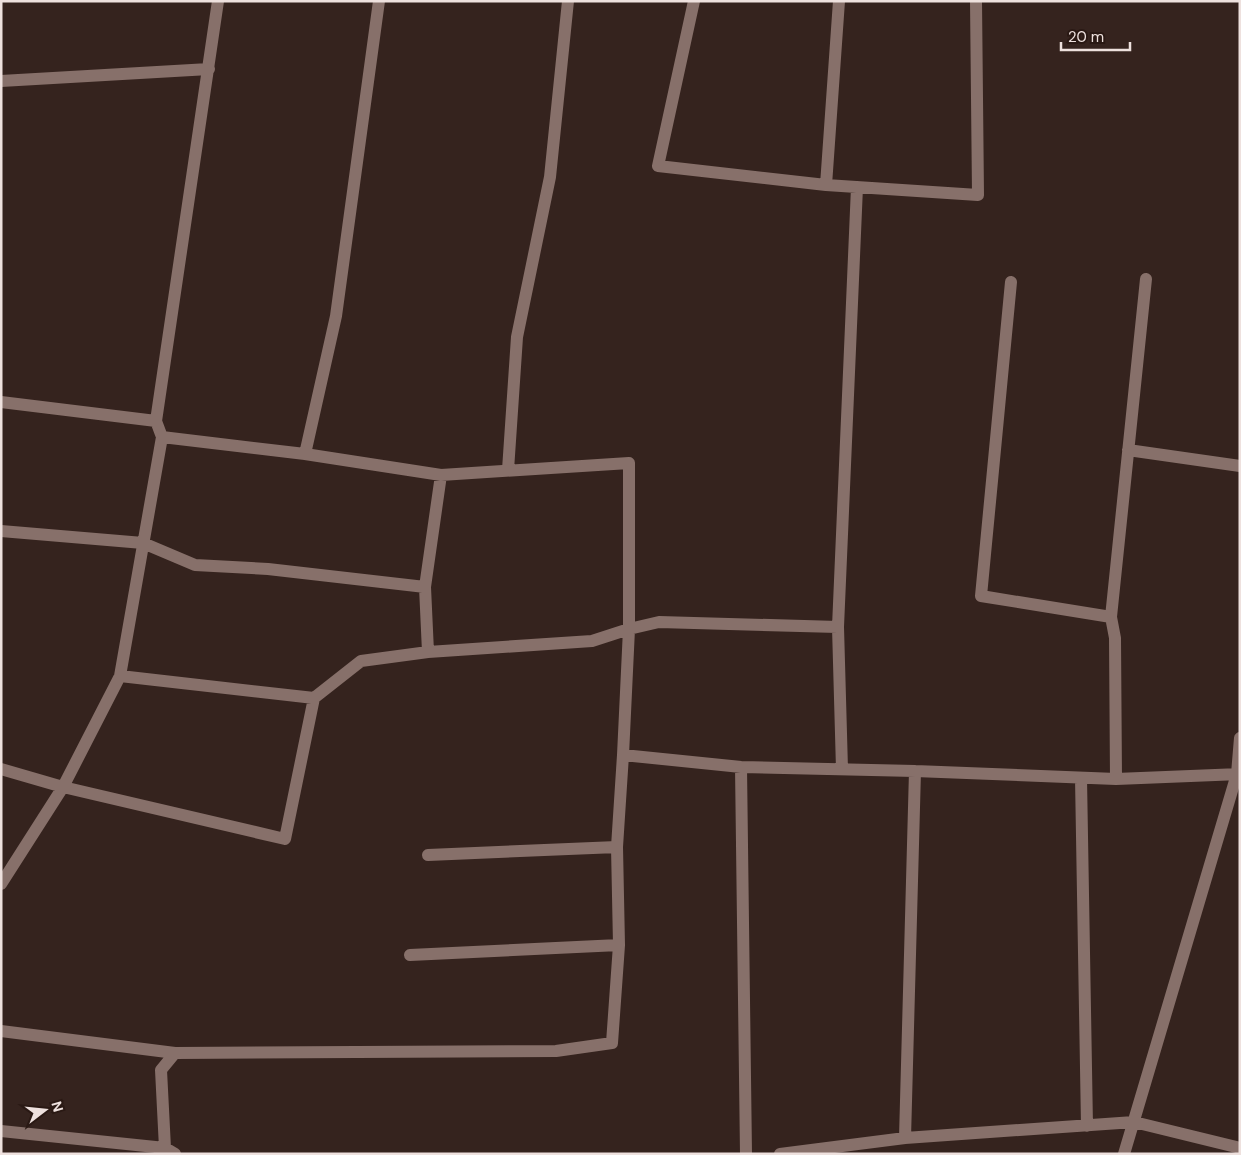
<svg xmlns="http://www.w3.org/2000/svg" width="1241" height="1155" font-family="'DM Sans',sans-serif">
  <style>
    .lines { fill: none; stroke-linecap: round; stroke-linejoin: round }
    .minor { stroke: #87706a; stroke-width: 12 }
  </style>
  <rect width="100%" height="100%" fill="#35231e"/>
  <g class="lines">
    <path class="minor" d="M 694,1 L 658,166 L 826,185 L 978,195 L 976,1
      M 1,81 L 209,69
      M 826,185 L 839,1
      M 1011,282 L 981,596 L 1111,617
      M 1,402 L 156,421
      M 162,437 L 305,454 L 441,475 L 629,463 L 629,629 L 623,755 L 617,847 L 619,945 L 612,1043 L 556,1051 L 175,1053 L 161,1070 L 165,1148
      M 1128,450 L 1240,466
      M 305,454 L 336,316 L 379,1
      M 508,470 L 517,337 L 550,177 L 568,1
      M 1,531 L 143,543 L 195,565 L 268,569 L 425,587
      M 428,652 L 425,587 L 441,475
      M 314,698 L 361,661 L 428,652 L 592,641 L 629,629 L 659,622 L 838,627
      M 623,755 L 741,767 L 915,771 L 1116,779 L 1240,774
      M 741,767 L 746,1154
      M 1,769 L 63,787 L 285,839 L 314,698 L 120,676
      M 842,769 L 838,627 L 857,187
      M 1081,778 L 1087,1126
      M 1116,779 L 1115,638 L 1111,617 L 1146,279
      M 428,855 L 617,847
      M 1,884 L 63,787 L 120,676 L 162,437 L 156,421 L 218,1
      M 410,955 L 619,945
      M 1,1031 L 175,1053
      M 1,1131 L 165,1148 L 175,1154
      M 905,1138 L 915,771
      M 780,1154 L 905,1138 L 1134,1122 L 1240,1148
      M 1124,1154 L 1237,774 L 1240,738"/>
  </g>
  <rect width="1241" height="1155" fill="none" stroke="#eee1de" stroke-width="5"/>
  <g transform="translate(45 1110) rotate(74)" stroke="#2a1914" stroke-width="4" paint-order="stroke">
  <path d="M0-4L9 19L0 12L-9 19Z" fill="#eee1de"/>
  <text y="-8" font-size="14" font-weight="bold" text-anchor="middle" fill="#eee1de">N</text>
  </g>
  <path d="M1061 42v8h69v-8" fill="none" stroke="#eee1de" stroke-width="2.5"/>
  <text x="1068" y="42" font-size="15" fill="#eee1de" stroke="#2a1914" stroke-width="4" paint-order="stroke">20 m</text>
</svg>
